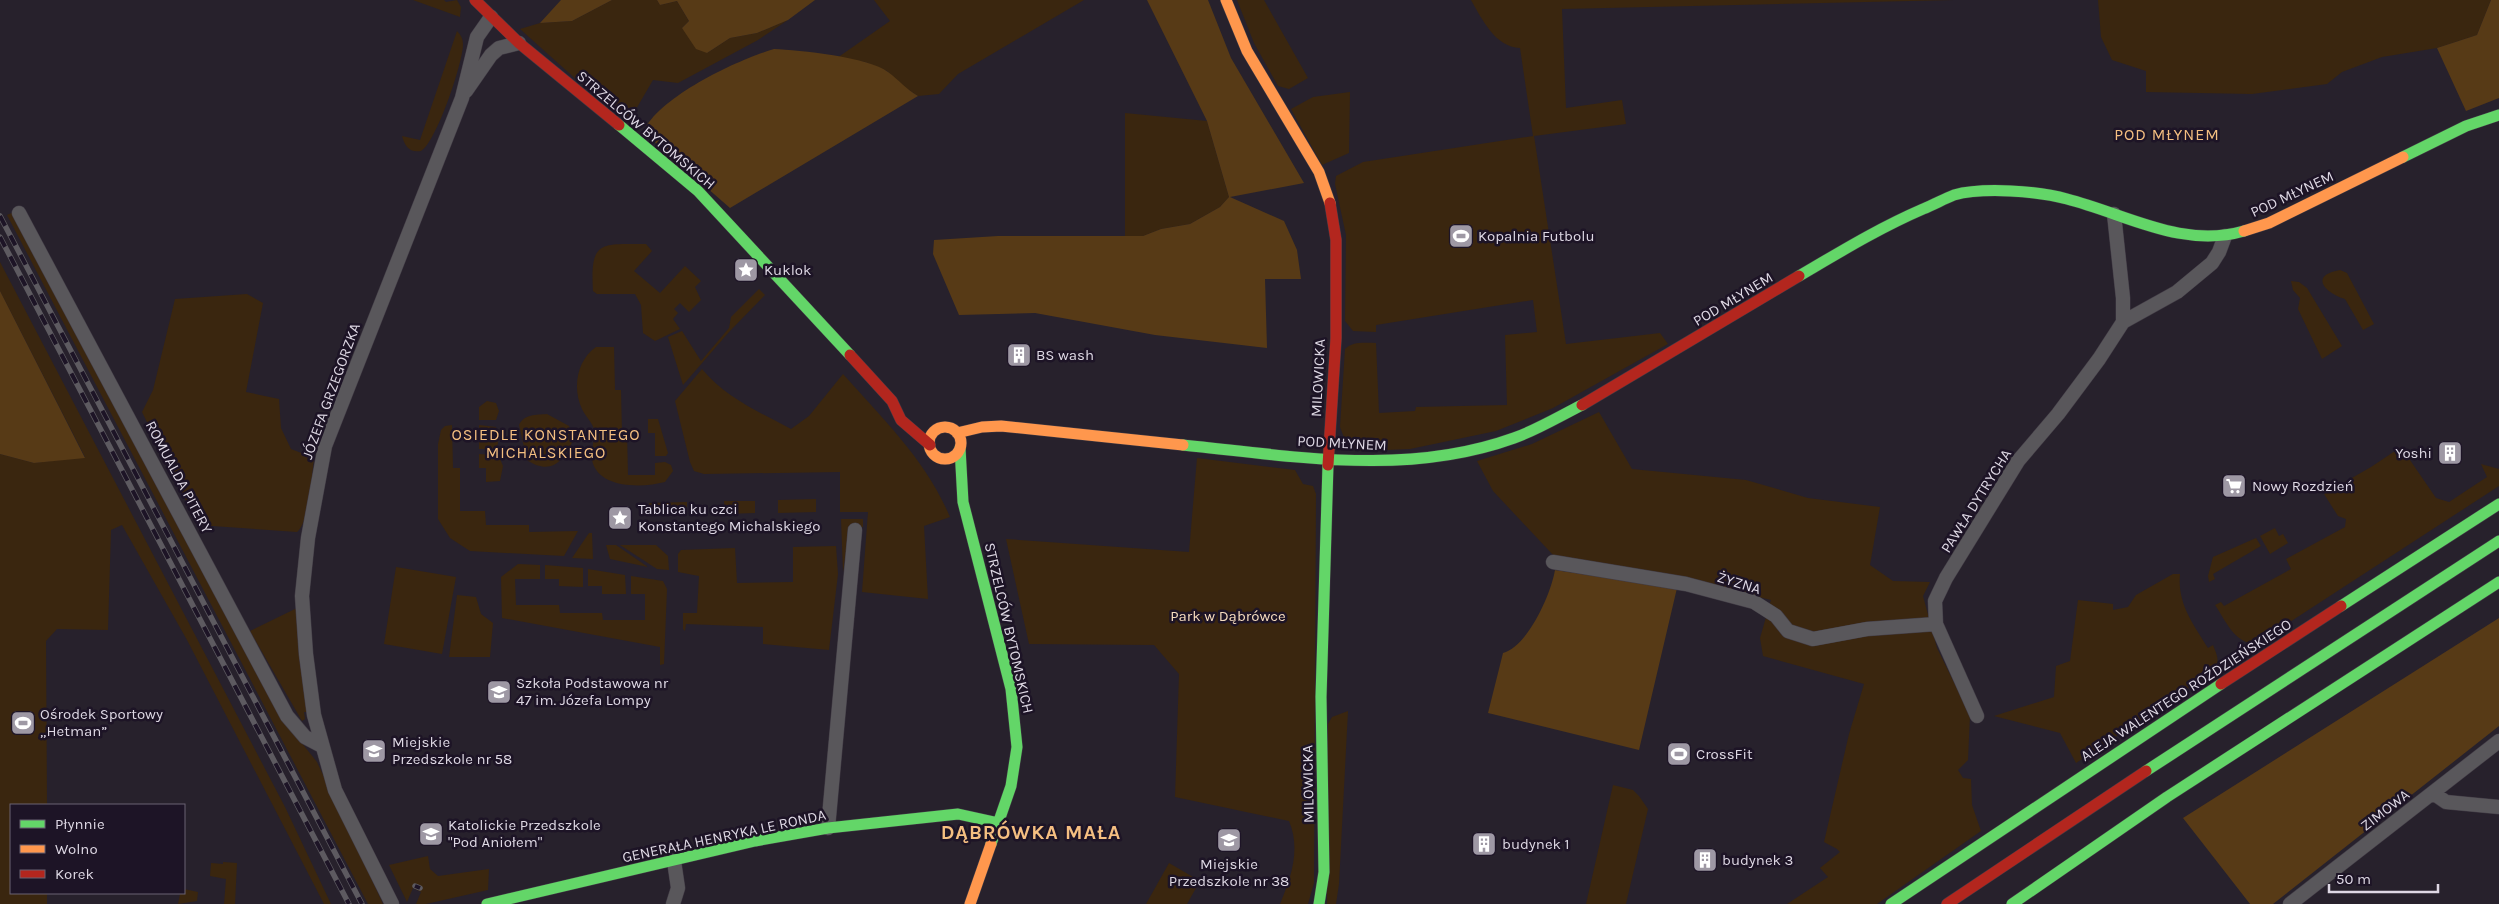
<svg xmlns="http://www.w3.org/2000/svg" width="2499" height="904" font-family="Karla,sans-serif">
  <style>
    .green { fill: #3a260f }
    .forest { fill: #573a16 }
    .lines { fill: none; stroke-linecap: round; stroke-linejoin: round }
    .street-casing { stroke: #413b45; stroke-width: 15 }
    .fast-casing { stroke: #413b45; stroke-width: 12 }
    .slow-casing { stroke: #413b45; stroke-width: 12 }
    .jam-casing { stroke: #413b45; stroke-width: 12 }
    .street { stroke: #59575b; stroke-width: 14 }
    .fast { stroke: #63d668; stroke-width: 11 }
    .slow { stroke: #ff974d; stroke-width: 11 }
    .jam { stroke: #b3261e; stroke-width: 11 }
    .rail-casing { stroke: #5d5a60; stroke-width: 5.5 }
    .rail { stroke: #1d1426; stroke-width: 4; stroke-dasharray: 11; stroke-linecap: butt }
    .labels { text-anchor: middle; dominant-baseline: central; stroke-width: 5; stroke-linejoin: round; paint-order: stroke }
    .street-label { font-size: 15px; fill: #ded8e4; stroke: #1d1426 }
    .poi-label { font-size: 15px; fill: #ded8e4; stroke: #1d1426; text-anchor: start }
    .park-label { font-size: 15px; fill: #f7ddbf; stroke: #1d1426 }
    .neighbourhood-label { font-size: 16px; letter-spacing: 1px; fill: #f5bf81; stroke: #1d1426 }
    .district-label { font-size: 20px; font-weight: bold; letter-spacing: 1px; fill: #f5bf81; stroke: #1d1426 }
  </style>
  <rect width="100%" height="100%" fill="#27212c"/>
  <path class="green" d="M 413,0 L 444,0 L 446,2 L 457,0 L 461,7 L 460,17 Z
    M 612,0 L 657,0 L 660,5 L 677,1 L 689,21 L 682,28 L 707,53 L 730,38 L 757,33 L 788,20 L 758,40 L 678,83 L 653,80 L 632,116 L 626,117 L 578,81 L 520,29 L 540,23 L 572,21 Z
    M 874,0 L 1084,0 L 958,74 L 939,94 L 918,96 L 901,85 L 887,71 L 865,62 L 837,58 L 890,21 Z
    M 1237,0 L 1264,0 L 1308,78 L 1289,89 L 1278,86 L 1254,43 Z
    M 1471,0 L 1954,0 L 1562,9 L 1566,108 L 1622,100 L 1626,124 L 1534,136 L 1566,344 L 1660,333 L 1668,344 L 1553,408 L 1496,431 L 1410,449 L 1362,451 L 1351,447 L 1345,440 L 1340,427 L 1345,349 C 1353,341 1365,343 1376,343 L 1379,413 L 1415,411 L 1416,407 L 1507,405 L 1505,335 L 1537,332 L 1533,300 L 1376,325 L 1376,332 L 1353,331 L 1345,321 L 1346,235 L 1335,184 L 1336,176 L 1363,162 L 1533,136 L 1520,48 C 1495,47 1482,19 1471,0 Z
    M 2098,0 L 2491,0 L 2477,35 L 2437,48 L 2382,57 L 2342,72 L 2327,84 L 2252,94 L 2146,92 L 2146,71 L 2112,60 L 2101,37 Z
    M 457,31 C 461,35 463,39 463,44 C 463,63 436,143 421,151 C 409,153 405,146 402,136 L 420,140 Z
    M 1350,92 L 1349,153 L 1322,165 L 1291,109 L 1313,97 Z
    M 1125,113 L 1207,121 L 1229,197 L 1220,207 L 1190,224 L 1161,229 L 1143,236 L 1125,237 Z
    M 14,212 L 289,727 L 317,762 L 383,904 L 368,904 L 7,215 Z
    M 646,244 L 652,251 L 634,271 L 660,293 L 685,266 L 701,281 L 695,287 L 701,300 L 689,312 L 680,303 L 674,309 L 678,313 L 673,319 L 680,329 L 655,341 L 643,333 L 641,305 L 635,294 L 597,294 L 593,291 C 590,240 600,244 646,244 Z
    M 0,262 L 285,807 L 331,904 L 324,904 L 187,640 L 122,525 L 111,530 L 108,630 L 57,629 L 46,641 L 47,805 L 11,805 L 11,893 L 47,893 L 47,904 L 0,904 L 0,454 L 34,463 L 85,457 L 0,291 Z
    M 2340,270 L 2347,273 L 2374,324 L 2363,330 L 2345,299 C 2323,292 2310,275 2340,270 Z
    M 2291,281 L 2299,282 L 2307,288 L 2342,346 L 2322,359 L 2298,309 L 2300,298 L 2293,290 Z
    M 759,289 L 765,295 L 729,332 L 683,385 L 668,337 L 682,331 L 701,361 L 729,328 L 731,317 Z
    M 247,294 L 263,303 L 246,392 L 279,399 L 281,428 L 291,449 L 314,458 C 312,474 309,523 297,532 L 198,525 L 142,412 L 153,390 L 175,299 Z
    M 596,347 L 614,347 L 615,390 L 621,390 L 622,433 L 627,433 L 628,475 L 655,475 L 655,463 L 665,462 L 671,465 L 673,471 L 665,482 C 642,488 598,489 592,460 C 590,450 596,439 594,429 C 592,422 585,416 582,409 C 572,388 577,360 596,347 Z
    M 702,369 C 725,397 759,412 791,429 L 809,416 L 843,374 C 883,419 926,460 950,517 L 924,526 L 928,599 L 862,592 L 868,512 L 840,512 L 840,472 L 704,474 L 694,471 L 690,462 L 675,401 Z
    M 487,401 L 496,403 L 499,411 L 496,420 L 479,420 L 479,407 Z
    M 1599,412 L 1632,469 L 1746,480 L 1808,498 L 1880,507 L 1870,565 L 1893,581 L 1930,582 L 1923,596 L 1937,648 L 1970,715 L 1968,760 L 1958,770 L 1963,778 L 1971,779 L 1972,805 L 1981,831 L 1877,904 L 1787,904 L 1828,877 L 1820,868 L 1840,852 L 1837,849 L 1824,842 L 1849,734 L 1864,684 L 1763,656 L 1760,638 L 1771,600 L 1690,580 L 1554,556 L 1493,491 L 1477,461 L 1532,444 Z
    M 547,414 L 569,426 L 574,438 C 565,459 552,477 527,460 L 519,425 C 524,414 536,415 547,414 Z
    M 648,419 L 658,419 L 668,453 L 666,456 L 655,456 L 655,433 L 648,433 Z
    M 452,425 L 453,468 L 460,468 L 460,511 L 485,511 L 486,525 L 529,525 L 529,532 L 578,531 L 564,556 L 470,551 L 450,538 L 438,519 L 438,444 L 441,430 L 445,426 Z
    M 479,425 L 496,427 L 498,444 L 495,449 L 479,449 Z
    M 2401,447 L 2436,498 L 2449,502 L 2487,477 L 2481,464 L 2499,469 L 2499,486 L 2256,644 C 2234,643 2226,621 2215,605 L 2221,602 L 2224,606 L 2291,569 L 2286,559 L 2345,527 L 2346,519 L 2338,516 L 2324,494 L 2371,467 Z
    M 479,454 L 492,455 L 500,459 L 503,466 L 500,481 L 486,482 L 486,468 L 479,468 Z
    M 1197,458 L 1295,470 L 1303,484 L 1313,486 L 1316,494 L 1314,883 L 1308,904 L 1280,904 C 1291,878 1301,849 1289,821 L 1175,797 L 1179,674 L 1154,645 L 1029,644 L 1006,539 L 1189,552 Z
    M 816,499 L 816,512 L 778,513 L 778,500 Z
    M 724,501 L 755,501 L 755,513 L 725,514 Z
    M 687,502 L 687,508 L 649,508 L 649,503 Z
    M 841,519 L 863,519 L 863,527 L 850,528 L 843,572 Z
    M 2275,528 L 2279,536 L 2283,534 L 2288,543 L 2270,554 L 2260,536 Z
    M 589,533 L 592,533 L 593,559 L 572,558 Z
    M 2256,538 L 2261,546 L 2213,574 L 2215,579 L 2209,582 L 2208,576 L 2213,557 Z
    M 606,545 L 616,545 L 648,567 L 610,559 Z
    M 620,545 L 656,545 L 668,556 L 669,570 L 657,569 Z
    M 836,546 L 838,574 L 829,650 L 763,644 L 763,627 L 686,624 L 685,631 L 683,629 L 683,613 L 697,613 L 699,576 L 678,572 L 678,554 L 681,550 L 735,548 L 737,583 L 793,582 L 793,547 Z
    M 518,564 L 540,565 L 540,579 L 515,579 L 516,605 L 559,605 L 560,613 L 602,613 L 603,620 L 645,620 L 645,594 L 631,594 L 631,576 L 663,581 L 667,589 L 664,664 L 660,665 L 660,647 L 502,618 L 501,577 Z
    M 545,565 L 583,568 L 583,587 L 559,586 L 559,579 L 545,579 Z
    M 396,567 L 456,577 L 442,654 L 384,644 Z
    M 588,569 L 625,575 L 626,594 L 602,594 L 602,586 L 588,586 Z
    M 2173,574 L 2180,574 C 2177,603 2193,624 2208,648 L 2213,645 C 2217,655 2221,663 2213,672 L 2076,763 L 2060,733 L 1994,716 L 2054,697 L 2056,666 L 2070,661 L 2078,600 L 2113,604 L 2113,610 L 2128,607 L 2136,595 Z
    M 457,595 L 476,597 L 481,614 L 493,623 L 490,657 L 449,657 Z
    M 297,608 L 307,712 L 304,712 L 305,719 L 302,721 L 250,631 Z
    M 1348,711 L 1339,884 L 1336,904 L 1327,904 L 1328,724 L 1332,717 Z
    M 1613,785 L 1633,790 L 1639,796 L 1648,809 L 1626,904 L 1586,904 Z
    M 428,856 L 430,869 L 438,876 L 489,869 L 488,890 L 426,904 L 416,904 L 421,892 L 413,888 L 407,902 L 389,865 Z
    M 223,862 L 237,863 L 235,904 L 224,904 L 226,879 L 210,876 L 211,863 L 223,864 Z
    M 1169,863 L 1200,881 L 1187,904 L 1146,904 Z
    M 184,889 L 198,892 L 197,901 L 178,904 L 180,894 L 184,893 Z"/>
  <path class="forest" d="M 561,0 L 612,0 L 572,21 L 540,23 Z
    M 657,0 L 815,0 L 788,20 L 757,33 L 730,38 L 707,53 L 696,49 L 682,28 L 689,21 L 677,1 L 660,5 Z
    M 1147,0 L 1208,0 L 1231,58 L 1304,183 L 1230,197 L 1284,221 L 1297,250 L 1301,279 L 1265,279 L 1267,348 L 1155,335 L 1035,313 L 959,315 L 933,254 L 934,240 L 998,236 L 1143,236 L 1161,229 L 1190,224 L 1220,207 L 1229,197 L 1207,121 Z
    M 2491,0 L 2499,0 L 2499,98 L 2466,111 L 2437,48 L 2477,35 Z
    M 774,49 C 799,50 869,57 888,72 C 899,80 906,89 918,96 L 730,208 L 643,132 C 660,96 737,60 774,49 Z
    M 0,291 L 85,458 L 34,463 L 0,454 Z
    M 1555,570 L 1677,588 L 1639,750 L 1488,713 L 1503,653 C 1528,646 1551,594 1555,570 Z
    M 2499,618 L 2499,726 L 2273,904 L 2250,904 L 2183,818 Z"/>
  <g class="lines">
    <defs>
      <path id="street" d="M 466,91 L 491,55 L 499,48 L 519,43
        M 19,213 L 287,716 L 305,737 L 322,746
        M 2114,214 L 2123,298 L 2123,322
        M 1553,562 L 1686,584 L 1754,602 L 1776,616 L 1788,631 L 1813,639 L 1867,629 L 1936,624
        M 1977,716 L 1936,624 L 1935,601 L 1946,578 L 2018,461 L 2058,414 L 2099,359 L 2123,322 L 2177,292 L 2212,263 L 2219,252 L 2225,236
        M 2433,793 L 2446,802 L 2499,807
        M 828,828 L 855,530
        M 392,904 L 335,790 L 314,715 L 306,654 L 302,596 L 308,538 L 325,446 L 462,98 L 477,37 L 491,17
        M 673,904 L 678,888 L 674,861
        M 2290,904 L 2499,741"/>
      <path id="fast" d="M 619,125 L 698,191 L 850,355
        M 2403,157 L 2466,126 L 2499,115
        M 1799,276 C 1840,252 1879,228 1923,209 C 1933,205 1944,199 1954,195 C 1983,187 2038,191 2067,199 C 2126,214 2182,249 2244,231
        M 1183,445 C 1293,456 1406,477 1514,438 C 1537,430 1560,416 1582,405
        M 960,448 L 963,502 L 1011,689 L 1017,747 L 1011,786 L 991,844
        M 2341,606 L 2499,504
        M 2146,771 L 2499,541
        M 487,904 L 755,841 L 828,828 L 958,814 L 999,823
        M 1319,904 L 1324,872 L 1321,697 L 1328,465
        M 1891,904 L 2221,684
        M 2012,904 L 2167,797 L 2499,582"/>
      <path id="slow" d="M 1226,0 L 1247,51 L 1319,172 L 1330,203
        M 2244,231 L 2269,223 L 2403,157
        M929 443a16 16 0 1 1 32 0a16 16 0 1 1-32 0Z
        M 957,433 L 982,427 L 1001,426 L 1183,445
        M 970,904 L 991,844"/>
      <path id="jam" d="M 475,0 L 519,43 L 619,125
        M 850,355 L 892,401 L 901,420 L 930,445
        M 1582,405 L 1799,276
        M 1328,465 L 1336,338 L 1336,240 L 1330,203
        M 2221,684 L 2341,606
        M 1947,904 L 2146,771"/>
    </defs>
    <use href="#street" class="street-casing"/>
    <use href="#fast" class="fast-casing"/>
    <use href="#slow" class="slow-casing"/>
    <use href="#jam" class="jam-casing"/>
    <use href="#street" class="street"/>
    <use href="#fast" class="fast"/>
    <use href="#slow" class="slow"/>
    <use href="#jam" class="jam"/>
    <defs>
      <path id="rail" d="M 0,216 L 362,904
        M 0,237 L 349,904
        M 415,886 L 420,888"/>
    </defs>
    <use href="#rail" class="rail-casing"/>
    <use href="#rail" class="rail"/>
  </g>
  <defs>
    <symbol id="stadium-square" viewBox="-11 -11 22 22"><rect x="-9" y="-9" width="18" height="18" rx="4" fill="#9e98a4" stroke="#1d1426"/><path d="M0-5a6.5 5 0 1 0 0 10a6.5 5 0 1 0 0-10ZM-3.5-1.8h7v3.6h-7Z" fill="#fff"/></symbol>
    <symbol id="sight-square" viewBox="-11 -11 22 22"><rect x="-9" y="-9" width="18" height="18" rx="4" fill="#9e98a4" stroke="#1d1426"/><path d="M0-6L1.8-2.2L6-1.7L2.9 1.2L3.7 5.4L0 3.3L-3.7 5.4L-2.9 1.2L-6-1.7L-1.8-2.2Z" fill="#fff"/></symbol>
    <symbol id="building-square" viewBox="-11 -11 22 22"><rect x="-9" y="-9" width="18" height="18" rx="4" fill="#9e98a4" stroke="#1d1426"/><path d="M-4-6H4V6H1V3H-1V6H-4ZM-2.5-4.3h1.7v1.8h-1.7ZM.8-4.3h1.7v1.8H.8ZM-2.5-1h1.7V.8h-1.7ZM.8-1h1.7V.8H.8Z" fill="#fff"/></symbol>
    <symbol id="supermarket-square" viewBox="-11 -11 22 22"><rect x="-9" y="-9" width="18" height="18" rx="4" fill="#9e98a4" stroke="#1d1426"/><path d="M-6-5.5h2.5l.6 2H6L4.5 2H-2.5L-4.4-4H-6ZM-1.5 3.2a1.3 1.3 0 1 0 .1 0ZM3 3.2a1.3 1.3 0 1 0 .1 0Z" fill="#fff"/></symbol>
    <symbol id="school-square" viewBox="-11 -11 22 22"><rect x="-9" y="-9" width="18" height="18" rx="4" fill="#9e98a4" stroke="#1d1426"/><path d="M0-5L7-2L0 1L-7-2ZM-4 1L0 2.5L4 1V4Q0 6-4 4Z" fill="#fff"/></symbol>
  </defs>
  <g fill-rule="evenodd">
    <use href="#stadium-square" x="1447" y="222" width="28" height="28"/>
    <use href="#sight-square" x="732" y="256" width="28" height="28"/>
    <use href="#building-square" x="1005" y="341" width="28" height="28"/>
    <use href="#building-square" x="2436" y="439" width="28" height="28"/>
    <use href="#supermarket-square" x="2220" y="472" width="28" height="28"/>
    <use href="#sight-square" x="606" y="504" width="28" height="28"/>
    <use href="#school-square" x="485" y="678" width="28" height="28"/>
    <use href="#stadium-square" x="9" y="709" width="28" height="28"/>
    <use href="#school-square" x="360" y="737" width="28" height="28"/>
    <use href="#stadium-square" x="1665" y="740" width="28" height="28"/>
    <use href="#school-square" x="417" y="820" width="28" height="28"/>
    <use href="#school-square" x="1215" y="826" width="28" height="28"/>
    <use href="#building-square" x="1470" y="830" width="28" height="28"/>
    <use href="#building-square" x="1691" y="846" width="28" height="28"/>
  </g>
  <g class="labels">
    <g class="street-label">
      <text transform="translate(646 130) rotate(40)">STRZELCÓW BYTOMSKICH</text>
      <text transform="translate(2292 194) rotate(-25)">POD MŁYNEM</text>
      <text transform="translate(1733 299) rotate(-31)">POD MŁYNEM</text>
      <text transform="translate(1318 378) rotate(-87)">MILOWICKA</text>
      <text transform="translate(331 391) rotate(-70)">JÓZEFA GRZEGORZKA</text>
      <text transform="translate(1342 443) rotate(3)">POD MŁYNEM</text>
      <text transform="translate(179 477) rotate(62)">ROMUALDA PITERY</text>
      <text transform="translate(1976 501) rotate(-58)">PAWŁA DYTRYCHA</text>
      <text transform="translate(1739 583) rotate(17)">ŻYZNA</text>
      <text transform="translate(1009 628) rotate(77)">STRZELCÓW BYTOMSKICH</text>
      <text transform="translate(2186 690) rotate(-33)">ALEJA WALENTEGO ROŹDZIEŃSKIEGO</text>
      <text transform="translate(1308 784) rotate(-91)">MILOWICKA</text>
      <text transform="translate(2385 810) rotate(-38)">ZIMOWA</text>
      <text transform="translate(724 836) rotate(-12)">GENERAŁA HENRYKA LE RONDA</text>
    </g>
    <g class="poi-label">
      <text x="1478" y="236">Kopalnia Futbolu</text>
      <text x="764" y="270">Kuklok</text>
      <text x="1036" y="355">BS wash</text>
      <text x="2432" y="453" text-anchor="end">Yoshi</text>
      <text x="2252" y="486">Nowy Rozdzień</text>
      <text x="638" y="509">Tablica ku czci<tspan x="638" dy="17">Konstantego Michalskiego</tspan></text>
      <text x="516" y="683">Szkoła Podstawowa nr<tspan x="516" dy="17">47 im. Józefa Lompy</tspan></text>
      <text x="40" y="714">Ośrodek Sportowy<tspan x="40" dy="17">„Hetman”</tspan></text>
      <text x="392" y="742">Miejskie<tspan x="392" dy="17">Przedszkole nr 58</tspan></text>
      <text x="1696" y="754">CrossFit</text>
      <text x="448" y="825">Katolickie Przedszkole<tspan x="448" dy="17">"Pod Aniołem"</tspan></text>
      <text x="1502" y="844">budynek 1</text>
      <text x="1722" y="860">budynek 3</text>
      <text x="1229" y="864" text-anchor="middle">Miejskie<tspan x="1229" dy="17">Przedszkole nr 38</tspan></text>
    </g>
    <g class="park-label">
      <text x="1228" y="616">Park w Dąbrówce</text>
    </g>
    <g class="neighbourhood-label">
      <text x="2167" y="134">POD MŁYNEM</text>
      <text x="546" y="434">OSIEDLE KONSTANTEGO<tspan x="546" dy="18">MICHALSKIEGO</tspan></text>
    </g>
    <g class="district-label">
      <text x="1031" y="832">DĄBRÓWKA MAŁA</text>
    </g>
  </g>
  <rect x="10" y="804" width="175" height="90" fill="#1d1426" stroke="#6a6272"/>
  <rect x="20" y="820" width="25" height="8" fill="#63d668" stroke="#6a6272"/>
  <text x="55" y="829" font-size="15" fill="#ded8e4">Płynnie</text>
  <rect x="20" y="845" width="25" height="8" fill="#ff974d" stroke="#6a6272"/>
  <text x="55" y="854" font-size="15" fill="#ded8e4">Wolno</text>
  <rect x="20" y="870" width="25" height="8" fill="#b3261e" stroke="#6a6272"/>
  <text x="55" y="879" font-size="15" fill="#ded8e4">Korek</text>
  <path d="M2329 884v8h109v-8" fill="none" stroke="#ded8e4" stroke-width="2.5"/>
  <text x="2336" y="884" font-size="15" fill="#ded8e4" stroke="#1d1426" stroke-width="4" paint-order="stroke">50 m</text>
</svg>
